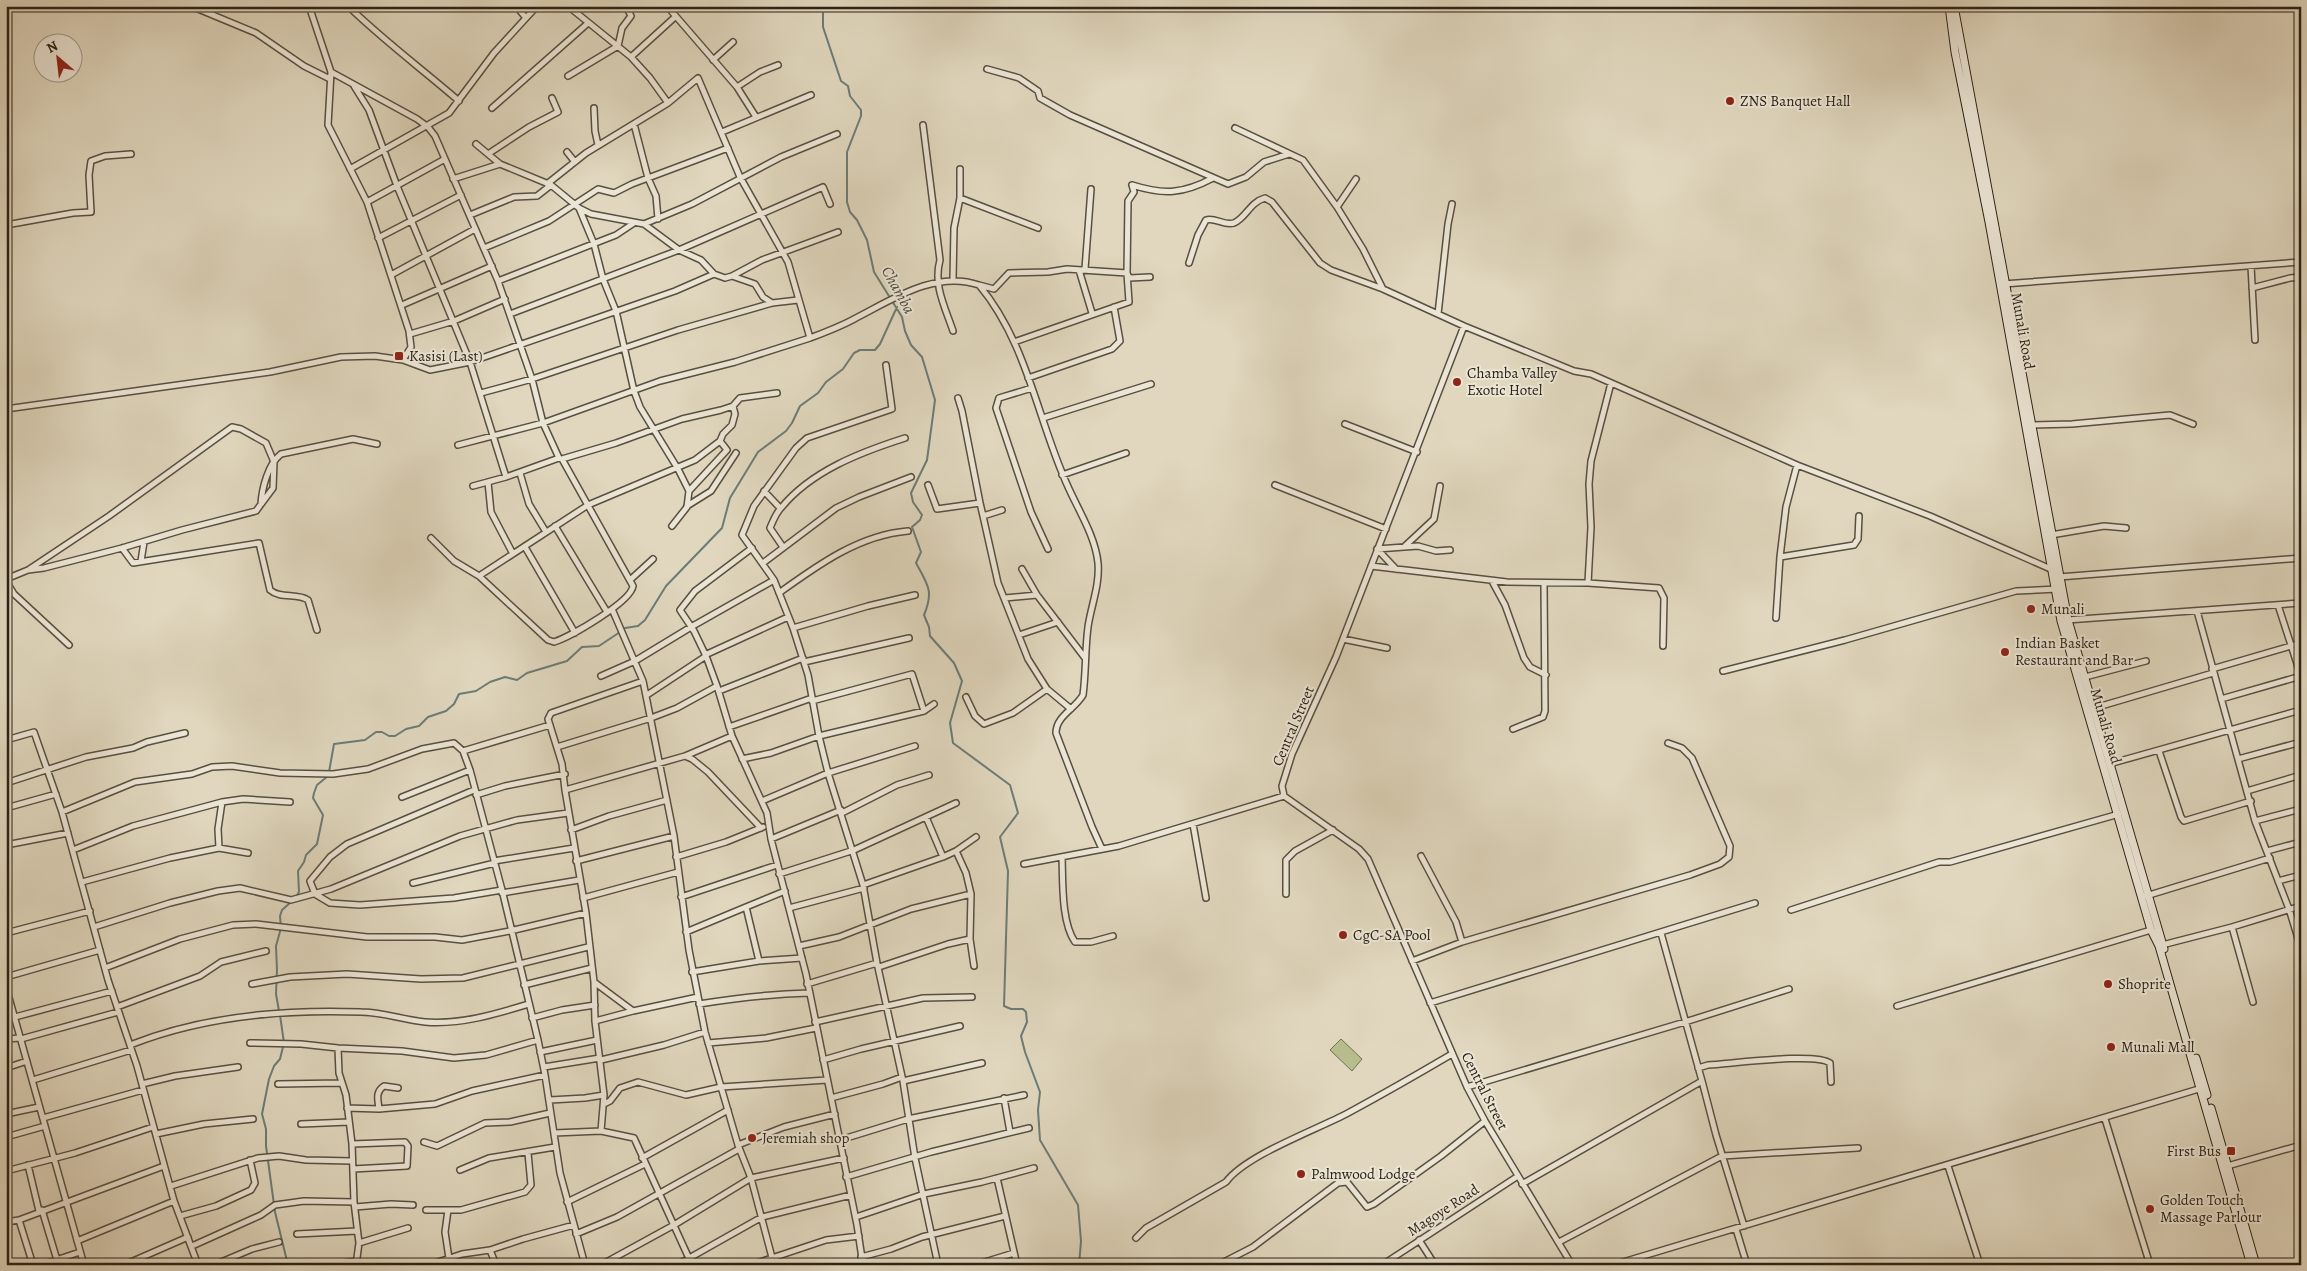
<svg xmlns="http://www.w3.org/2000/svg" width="2307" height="1271" font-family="Alegreya,serif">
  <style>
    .pitch { fill: #b8bd8e; stroke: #727052 }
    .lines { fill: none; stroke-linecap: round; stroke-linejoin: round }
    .stream { stroke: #6b7c77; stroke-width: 2 }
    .street-casing { stroke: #594f40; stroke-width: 8 }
    .secondary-casing { stroke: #2c2216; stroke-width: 9 }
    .street { stroke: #ebe5d5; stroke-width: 5 }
    .secondary { stroke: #ebe5d5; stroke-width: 7 }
    .poi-dot { fill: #8f2418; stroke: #ebe5d5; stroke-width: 2 }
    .labels { text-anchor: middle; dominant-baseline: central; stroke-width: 4; stroke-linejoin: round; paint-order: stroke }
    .poi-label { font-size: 15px; fill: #2c2216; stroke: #ebe5d5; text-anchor: start }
    .street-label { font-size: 15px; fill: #2c2216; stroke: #ebe5d5 }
    .water-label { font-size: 16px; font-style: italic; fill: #4c4f46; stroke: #ebe5d5 }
  </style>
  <rect width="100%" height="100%" fill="#e0d7be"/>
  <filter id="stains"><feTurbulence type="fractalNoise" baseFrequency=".004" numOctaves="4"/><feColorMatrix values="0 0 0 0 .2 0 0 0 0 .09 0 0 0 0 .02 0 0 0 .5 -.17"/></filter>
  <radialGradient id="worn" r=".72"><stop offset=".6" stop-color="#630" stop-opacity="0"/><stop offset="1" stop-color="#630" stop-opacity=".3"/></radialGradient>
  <path class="pitch" d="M 1341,1039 L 1362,1059 L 1352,1071 L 1330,1050 Z"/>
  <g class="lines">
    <path class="stream" d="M 823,6 L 823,27 L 841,81 L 848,86 L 850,96 L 861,110 L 861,116 L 847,152 L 847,202 L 850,212 L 857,220 L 867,240 L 874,272 L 902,317 L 905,331 L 911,345 L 922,357 L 935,400 L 927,460 L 911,493 L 913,502 L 922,515 L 920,520 L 912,527 L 921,552 L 916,563 C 928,585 934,591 924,615 L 929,627 L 930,636 L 954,663 L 962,681 L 950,723 L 953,743 L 1010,785 L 1018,813 L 1000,837 L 1008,871 L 1004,1006 L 1011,1009 L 1023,1009 L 1026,1012 L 1027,1022 L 1021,1036 L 1025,1052 L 1040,1092 L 1038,1110 L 1040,1140 L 1078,1205 L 1081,1241 L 1079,1265
      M 625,628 L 638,626 L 645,620 L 666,586 L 722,528 L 730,498 L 758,452 L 786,431 L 792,423 L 800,406 L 818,393 L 826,382 L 843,369 L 854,353 L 860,350 L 875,350 L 880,344 L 897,307
      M 329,772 L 334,744 L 365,740 L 376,732 L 382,732 L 389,736 L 395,736 L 406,729 L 419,726 L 428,717 L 446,711 L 454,704 L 459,694 L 476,691 L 490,682 L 505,677 L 517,680 L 527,673 L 567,661 L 582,647 L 599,646 L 620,632
      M 296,897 L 299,892 L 298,871 L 304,862 L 306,855 L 317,844 L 323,815 L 313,798 L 314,793 L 317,785 L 328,776
      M 279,1011 L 276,994 L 277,970 L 276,946 L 281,928 L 280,916 L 282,910 L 291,902
      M 280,1015 L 284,1043 L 280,1059 L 274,1066 L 269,1079 L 262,1114 L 266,1129 L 266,1146 L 275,1212 L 288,1265"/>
    <defs>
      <path id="street" d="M 191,6 L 256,33 L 304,66 L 330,79
        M 348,6 C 383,40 422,69 459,101
        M 516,6 L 526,18
        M 568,6 L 631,57 L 650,78 L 668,103
        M 667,6 L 737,87 L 756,117
        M 631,57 L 675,17
        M 713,60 L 733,42
        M 987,69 L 1019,78 L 1038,91 L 1040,98 L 1070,115 L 1228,184 L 1246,177 L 1264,162 L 1289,154
        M 331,72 L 417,119 L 428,127 L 435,136 L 498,281 L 532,379 L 543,423 L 559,458
        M 568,76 L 618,46 L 622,28 L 631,16 L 626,6
        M 354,86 L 369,110 L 397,186 L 470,362 L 506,477 L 559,458 L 562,459 L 616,443 L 682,419 L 721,410 L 733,406 L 740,398 L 777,393
        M 737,87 L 760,72 L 778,65
        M 492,108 L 587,24
        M 594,108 L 595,131 L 598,145
        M 634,124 L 648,178 L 656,196 L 658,219
        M 923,125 L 940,260 C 933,285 945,307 953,331
        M 1235,128 L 1303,160 L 1337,207 L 1363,249 L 1383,289 L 1464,326 L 1574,371 L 1591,374 L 1797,465 L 1930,516 L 2053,570
        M 722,132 L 811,95
        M 476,144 L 500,164
        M 567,152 L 575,162
        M 488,154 L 529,127 L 558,112 L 552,98
        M 350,169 L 449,113 L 494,53 L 537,6
        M 453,179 L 500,164 L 551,185 L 579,208 L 591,214 L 644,224 L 692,204 L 781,157 L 837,134
        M 1132,185 C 1164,195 1183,194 1213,178
        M 960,198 L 960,169
        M 367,202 L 445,159
        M 1337,207 L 1356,179
        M 579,208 L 594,244 L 603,279 L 616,311 L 634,391 L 640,407 L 678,469 L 689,491 L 687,507 L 672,526
        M 470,215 L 514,197 L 537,196 L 551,185
        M 644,224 L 679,250 L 701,260 L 714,274 L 725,278 L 732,276 L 755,284 L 763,297 L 772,303
        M 6,225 L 73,213 L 91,212 L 89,175 L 91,161 L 105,156 L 131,154
        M 378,238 L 461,195
        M 484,248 L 549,221 L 598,189 L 614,193 L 632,184 L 728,148
        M 1189,263 L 1198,235 L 1206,220 C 1215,217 1224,226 1234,223 C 1246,218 1250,202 1265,198 L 1272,202 L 1320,263 L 1331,270 L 1383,289
        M 2251,266 L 2255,340
        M 1085,269 L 1091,189
        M 1079,270 L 1092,313
        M 391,275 L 475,229
        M 732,276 L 762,260 L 838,232
        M 953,280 L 954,228 L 960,198 L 1038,228
        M 498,281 L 616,235 L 634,223
        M 2003,284 L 2301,262
        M 979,285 L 994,289 L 1009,273 L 1048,272 L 1067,269 L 1127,273 L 1129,278 L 1150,277
        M 2252,288 L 2290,278 L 2301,277
        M 402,305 L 492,266
        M 510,314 L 679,250 L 823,187 L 830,204
        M 1438,314 L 1448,224 L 1452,204
        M 1464,326 L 1336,657 L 1292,754 L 1282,786 L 1284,796 L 1359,849 L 1368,859 L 1467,1087 L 1485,1121 L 1572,1265
        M 410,334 L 454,321 L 505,299
        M 810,338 C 826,332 842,326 856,318 C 893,299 936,270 979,285 C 1025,340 1036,411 1063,475 C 1074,504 1095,533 1098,563 C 1100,585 1091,606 1088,627 C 1085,650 1086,673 1083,695 C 1075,709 1056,716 1056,733 L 1092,827 L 1102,849
        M 1014,342 L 1129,302 L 1127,273 L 1128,201 L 1134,192 L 1132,185
        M 403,360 L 430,370 L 470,362 L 675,291 L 714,274
        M 886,365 L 892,409 L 807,438 L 796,448 L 754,506 L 742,535 L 774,580 L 793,628 L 808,675 L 819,736 L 828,773 L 863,885 L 877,963 L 903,1081 L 915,1158 L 938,1265
        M 1028,378 L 1112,349 L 1120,341 L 1114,307
        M 1032,388 L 999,398 L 996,408 L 1031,512 L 1048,549
        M 481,393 L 532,379 L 678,330 L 772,303 L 798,300
        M 958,398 L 962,411 L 980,503
        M 6,409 L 270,372 L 341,357 L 375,356 L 403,360 L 411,347 L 409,331 L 367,202 L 328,125 L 331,72 L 309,6
        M 1043,418 L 1151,384
        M 1345,424 L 1417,452
        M 2029,425 L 2072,424 L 2170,415 L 2193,424
        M 458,445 L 543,423 L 660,381 L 735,362 L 810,338 L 788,262 L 740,177 L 698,78 L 668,103 L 586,153 L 547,184
        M 1797,465 L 1786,507 L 1780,557 L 1854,545 L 1858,539 L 1859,516
        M 520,473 L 529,504 L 546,532
        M 1062,475 L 1126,453
        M 488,482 L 491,512 L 513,554
        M 928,485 L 937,509 L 980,503 L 983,516 L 1002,510
        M 1275,485 L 1386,529
        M 473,486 L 506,477
        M 689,491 L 727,450 L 720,441
        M 764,491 L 780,508
        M 261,504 C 262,488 268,464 281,454 L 353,439 L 377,444
        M 687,506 L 711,491 L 736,453
        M 983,516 L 998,583 L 1028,659 L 1047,689 L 1071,709
        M 555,526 L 607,612
        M 2051,535 L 2104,526 L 2126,528
        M 431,538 L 454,561 L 479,576 L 548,640 L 554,642 C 570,637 631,602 633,586 L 562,459
        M 1405,546 L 1434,519 L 1440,486
        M 525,547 L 575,633
        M 783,547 L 770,528 C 773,521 776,513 781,508 C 811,471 861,452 905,438
        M 122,548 L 133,563 L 259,543 L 270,590 C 280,599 297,593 308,600 L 317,630
        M 752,548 L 695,591 L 680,610 L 694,631 L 706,656 L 717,686 L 732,736 L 767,813 L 771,839 L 806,974 L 857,1225 L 863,1265
        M 1377,549 L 1418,546 L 1436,551 L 1450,550
        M 1377,549 L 1396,569
        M 141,561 L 144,542
        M 763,563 L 836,508 L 859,497 L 911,477
        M 1371,566 L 1507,582 L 1588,583 L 1591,527 L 1589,484 L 1591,461 L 1611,383
        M 1022,569 L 1037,595 L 1085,658
        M 479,576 L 588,505 L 695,460 L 720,441 L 723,434 L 732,425 L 735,414 L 733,406
        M 2059,577 L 2301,558
        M 6,579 L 28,570 L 109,516 L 232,427 L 241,429 L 266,443 L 274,462 L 273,488 L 256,511 L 182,530 L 122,548 L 44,568 L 28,570
        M 630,580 L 653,559
        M 6,581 L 14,594 L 69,645
        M 1492,581 L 1505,605 L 1524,658 L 1530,667 L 1546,675
        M 1588,583 L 1659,588 L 1664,598 L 1663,646
        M 779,593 C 818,565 859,535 908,531
        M 1005,598 L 1037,595
        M 612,609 L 643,681 L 674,836 L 689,950 L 705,1032 L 738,1145 L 751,1178 L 774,1265
        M 2197,611 L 2255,821 L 2289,909 L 2301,948
        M 1776,618 L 1780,557
        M 2067,620 L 2301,603
        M 793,628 L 868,606 L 915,595
        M 1019,635 L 1058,622
        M 1343,639 L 1387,648
        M 705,655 L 788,617
        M 804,662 L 909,638
        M 2212,669 L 2301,643
        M 1723,671 L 1845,640 L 2016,591 L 2058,589
        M 601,676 L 635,661 L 691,627 L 774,580
        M 2085,677 L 2146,661
        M 643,681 L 551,713 L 548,719 L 562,764 L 565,790 L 586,913 L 594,982 L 633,1011 L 698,997
        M 719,691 L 803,658
        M 647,695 L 706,656
        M 966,697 L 975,716 L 984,724 L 1013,713 L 1047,689
        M 2221,699 L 2301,676 L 2278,605
        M 812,701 L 912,674 L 924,711
        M 2091,709 L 2213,673
        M 729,727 L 812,698
        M 1513,729 L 1543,717 L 1545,711 L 1544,583
        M 6,740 L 34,732 L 62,812 L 108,980 L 137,1066 L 174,1201 L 198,1265
        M 557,747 L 651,718 L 677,708 L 717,686
        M 463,751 L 550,725
        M 2159,751 L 2181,817 L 2184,821 L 2251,801
        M 685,756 L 732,736
        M 742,759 L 771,753 L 819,736 L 924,711 L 934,704
        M 2238,759 L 2301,742
        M 2109,764 L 2301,710
        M 6,783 L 86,757 L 133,748 L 147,742 L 185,733
        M 474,790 L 347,844 L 330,857 L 310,881 L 315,894 L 330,903 L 360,905 L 454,898 L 502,890
        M 565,790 L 685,756 L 692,759 L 708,772 L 761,828
        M 2247,791 L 2301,775
        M 476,795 L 505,786 L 565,774
        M 402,797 L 470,770
        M 762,801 L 828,773 L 915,746
        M 6,808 L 56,794
        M 62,812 L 135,782 L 192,774 L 212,767 L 232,766 L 280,773 L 333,774 L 368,769 L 422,749 L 454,743 L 463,751 L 470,770 L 502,890 L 538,1040 L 545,1075 L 560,1173 L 585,1265
        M 842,813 L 897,785 L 929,775
        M 926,817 L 943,857
        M 2255,821 L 2301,809
        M 1193,824 L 1206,898
        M 571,830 L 609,816 L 667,800
        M 771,839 L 841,810
        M 6,845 L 68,833
        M 219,848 L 218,829 L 222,802
        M 73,850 L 133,826 L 222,802 L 243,799 L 290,802
        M 956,851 L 966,873 L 971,894 L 970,939 L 974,966
        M 2267,851 L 2301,842
        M 1421,856 L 1456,922 L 1462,942
        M 676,857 L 726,842 L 763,827
        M 1062,857 C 1063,881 1061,922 1075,942 L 1091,942 L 1113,936
        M 494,861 L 574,848
        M 576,861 L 674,836
        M 1024,864 L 1119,846 L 1284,796
        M 779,874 L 854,850 L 956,803
        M 2278,881 L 2301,875
        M 82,882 L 170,858 L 219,848 L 248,853
        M 413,883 L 495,863
        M 863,885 L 943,857 L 956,851 L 976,837
        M 502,893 L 579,880
        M 1286,894 L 1286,860 L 1295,851 L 1333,830
        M 2146,896 L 2270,858
        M 681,897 L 777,865
        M 583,898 L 678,872
        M 789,908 L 864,888
        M 1791,910 L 1939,862 L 1950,862 L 2119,814
        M 94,927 L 170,903 L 218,891 L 240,888 L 291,900 L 331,889 L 460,836 L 517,820 L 568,813
        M 2232,927 L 2253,1002
        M 686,932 L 746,907
        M 6,933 L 90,911
        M 1661,933 L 1702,1081
        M 2162,945 L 2232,927 L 2301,906
        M 799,946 L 839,937 L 911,909 L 971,894
        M 759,961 L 746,907 L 785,891
        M 1412,961 L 1462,942 L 1690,875 L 1720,864 L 1729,857 L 1730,846 L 1692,758 L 1682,748 L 1668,743
        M 879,967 L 948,944 L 970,939
        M 105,968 L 180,939 L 233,925 L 256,924 L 367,937 L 435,937 L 462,940 L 510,931 L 586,913
        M 692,972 L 759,961 L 802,958
        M 6,977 L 100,950
        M 594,982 L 595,1021 L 604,1095 L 601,1131
        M 252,984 L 290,977 L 347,974 L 421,979 L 463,978 L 588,947
        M 807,984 L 877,963
        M 524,985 L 592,968
        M 6,987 L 84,1265
        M 1430,1003 L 1755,903
        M 699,1004 C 736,998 772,994 809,993
        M 1897,1006 L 2151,930
        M 117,1007 L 200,976 L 221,962 L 266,951
        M 15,1017 L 112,991
        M 532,1018 L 562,1010 L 595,1005
        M 595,1021 L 633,1011
        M 815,1022 L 923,998 L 972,997
        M 6,1039 L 20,1038
        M 21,1039 L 118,1012
        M 250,1043 L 301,1044 L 338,1048 L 402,1051 L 454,1058 L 486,1055 L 538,1040
        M 708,1043 L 766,1038 L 816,1028
        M 130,1045 C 203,1016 282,1009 361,1012 C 383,1012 403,1020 425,1022 C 460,1025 496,1014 529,1004
        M 338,1048 L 339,1073 L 346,1095 L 352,1144 L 354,1202 L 359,1243 L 356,1265
        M 540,1052 L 597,1040
        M 601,1060 L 664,1045 L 705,1032
        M 823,1060 L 861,1049 L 960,1026
        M 544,1067 L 600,1058
        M 6,1068 L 27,1061
        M 1698,1068 L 1708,1065 C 1730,1064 1816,1052 1830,1063 L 1831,1082
        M 33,1080 L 131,1050
        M 903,1081 L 982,1063
        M 142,1084 L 175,1076 L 238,1067
        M 278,1084 L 341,1083
        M 1467,1087 L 1685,1022 L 1789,989
        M 831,1098 L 883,1084 L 902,1077
        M 1004,1098 L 1010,1132
        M 550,1100 L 585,1098 L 604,1095
        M 604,1104 L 610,1101 L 620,1088 L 638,1082 L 686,1095 L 721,1087 L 827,1080
        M 347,1108 L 379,1109 L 435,1104 L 472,1091 L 545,1075
        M 379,1109 C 378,1100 375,1092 384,1086 L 398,1088
        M 6,1114 L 39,1107
        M 43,1118 L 143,1090
        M 2105,1119 L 2150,1265
        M 301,1124 L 349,1122
        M 554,1133 L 601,1131 L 634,1138 L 692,1265
        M 156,1134 L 204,1124 L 253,1119
        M 6,1137 L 45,1126
        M 840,1140 L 908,1119 L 1024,1095
        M 424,1142 L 437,1146 L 485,1123 L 510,1122 L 550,1113
        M 352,1144 L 405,1142 L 408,1146 L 407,1166 L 353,1169
        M 738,1145 L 784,1127 L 835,1114
        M 642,1158 L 728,1110
        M 28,1165 L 39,1211
        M 1948,1166 L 1980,1265
        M 2224,1167 L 2301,1145
        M 460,1170 L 489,1158 L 555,1147
        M 6,1171 L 75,1153 L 153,1127
        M 846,1177 L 931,1152 L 1029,1128
        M 997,1178 L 1017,1265
        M 1522,1184 L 1702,1081 L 1716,1135 L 1744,1226
        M 171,1186 L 258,1158 L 279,1156 L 306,1160 L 352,1161
        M 567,1202 L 645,1164
        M 355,1207 L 391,1204 L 413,1205
        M 42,1210 L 57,1260
        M 426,1210 L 461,1210 L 525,1192 L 531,1185 L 528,1153
        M 448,1210 L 445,1232 L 450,1265
        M 180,1216 L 216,1206 L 251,1190 L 255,1183 L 250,1160
        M 856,1217 L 924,1194 L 982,1182 L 1034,1168
        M 19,1220 L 33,1265
        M 6,1222 L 19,1220 L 164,1166
        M 1736,1229 L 1747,1265
        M 297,1234 L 357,1231
        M 576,1234 L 617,1217 L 739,1149
        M 1136,1238 L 1146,1228 L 1226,1182 C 1246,1155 1316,1130 1348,1113 C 1383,1094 1418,1074 1452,1054
        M 1419,1240 L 1435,1265
        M 77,1241 L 174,1201
        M 1559,1242 L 1722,1156 L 1858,1148
        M 359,1243 L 408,1228
        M 192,1246 L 261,1215 L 275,1205 L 304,1201 L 354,1202
        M 490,1250 L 496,1265
        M 861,1257 L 891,1249 L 922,1237 L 1005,1216
        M 41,1265 L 80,1252
        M 124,1265 L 188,1237
        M 214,1265 L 252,1249 L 279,1242
        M 331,1265 L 356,1261
        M 429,1265 L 462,1254 L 490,1250 L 523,1239 L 574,1225
        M 569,1265 L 584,1261
        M 601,1265 L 674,1225 L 751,1178 L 844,1158
        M 677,1265 L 762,1217 L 851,1195
        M 751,1265 L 826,1240 L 859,1236
        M 975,1265 L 1014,1253
        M 1218,1265 L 1253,1247 L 1338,1183 L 1347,1182 L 1367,1207 L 1374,1204 L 1441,1156 L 1485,1121
        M 1382,1265 L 1518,1176
        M 1613,1265 L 2202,1088"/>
      <path id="secondary" d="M 1949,6 L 1955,52 L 1989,222 L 2061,621 L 2151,930 L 2159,946 L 2251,1265
        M 1954,6 L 2068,620 L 2164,949
        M 2196,1058 L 2207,1095
        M 2211,1108 L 2256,1265"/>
    </defs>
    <use href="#street" class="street-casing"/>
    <use href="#secondary" class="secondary-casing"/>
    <use href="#street" class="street"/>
    <use href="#secondary" class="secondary"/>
  </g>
  <g class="poi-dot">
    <circle cx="1730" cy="101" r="5"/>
    <rect x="394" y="351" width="10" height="10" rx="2.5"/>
    <circle cx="1457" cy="382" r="5"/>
    <circle cx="2031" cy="609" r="5"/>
    <circle cx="2005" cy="652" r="5"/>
    <circle cx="1343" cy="935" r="5"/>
    <circle cx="2108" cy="984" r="5"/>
    <circle cx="2111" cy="1047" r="5"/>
    <circle cx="752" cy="1138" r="5"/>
    <rect x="2226" y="1146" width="10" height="10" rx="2.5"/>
    <circle cx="1301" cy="1174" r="5"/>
    <circle cx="2150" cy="1209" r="5"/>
  </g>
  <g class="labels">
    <g class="poi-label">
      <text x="1740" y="101">ZNS Banquet Hall</text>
      <text x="409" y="356">Kasisi (Last)</text>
      <text x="1467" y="373">Chamba Valley<tspan x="1467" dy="17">Exotic Hotel</tspan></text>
      <text x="2041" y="609">Munali</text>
      <text x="2015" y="643">Indian Basket<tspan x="2015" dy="17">Restaurant and Bar</tspan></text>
      <text x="1353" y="935">CgC-SA Pool</text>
      <text x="2118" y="984">Shoprite</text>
      <text x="2121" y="1047">Munali Mall</text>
      <text x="762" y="1138">Jeremiah shop</text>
      <text x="2221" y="1151" text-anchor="end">First Bus</text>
      <text x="1311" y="1174">Palmwood Lodge</text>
      <text x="2160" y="1200">Golden Touch<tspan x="2160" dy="17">Massage Parlour</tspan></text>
    </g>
    <g class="street-label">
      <text transform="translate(2023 331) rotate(80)">Munali Road</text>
      <text transform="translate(1293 726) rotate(-67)">Central Street</text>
      <text transform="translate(2106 726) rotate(74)">Munali Road</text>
      <text transform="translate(1485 1091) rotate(63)">Central Street</text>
      <text transform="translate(1443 1210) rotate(-33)">Magoye Road</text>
    </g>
    <g class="water-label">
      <text transform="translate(898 290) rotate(61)">Chamba</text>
    </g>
  </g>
  <rect width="2307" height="1271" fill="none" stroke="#e0d7be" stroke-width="25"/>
  <rect x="8" y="8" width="2292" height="1256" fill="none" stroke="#2c2216" stroke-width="2.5"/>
  <rect x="12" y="12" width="2282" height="1246" fill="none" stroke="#2c2216"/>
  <g transform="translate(58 58) rotate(332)"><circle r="24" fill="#ebe5d5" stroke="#9f9789"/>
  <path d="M0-4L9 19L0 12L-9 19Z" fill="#8f2418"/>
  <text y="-8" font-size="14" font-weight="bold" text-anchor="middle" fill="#2c2216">N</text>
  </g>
  <rect width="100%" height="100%" filter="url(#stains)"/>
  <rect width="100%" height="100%" fill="url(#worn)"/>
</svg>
